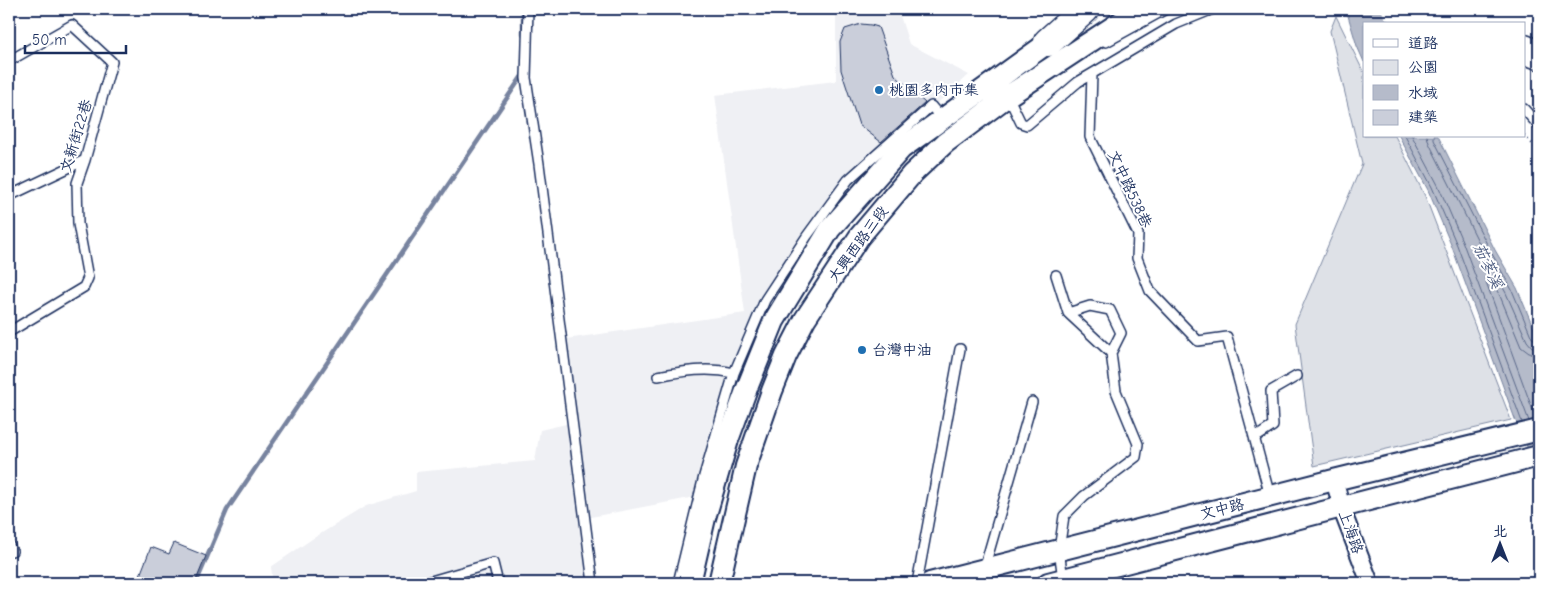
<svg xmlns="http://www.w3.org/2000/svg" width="1548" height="592" font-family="'Comic Neue','LXGW WenKai TC',sans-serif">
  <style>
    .built { fill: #eff0f4 }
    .green { fill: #dee1e7; stroke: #7c88a2 }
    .water { fill: #b5bbca; stroke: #77839f }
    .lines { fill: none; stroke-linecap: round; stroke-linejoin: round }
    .shore { stroke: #596789; stroke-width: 1 }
    .stream { stroke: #77839f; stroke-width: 4.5 }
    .building { fill: #caceda; stroke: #1b2f5e }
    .service-casing { stroke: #1b2f5e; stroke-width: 12 }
    .minor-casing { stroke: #1b2f5e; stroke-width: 20 }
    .tertiary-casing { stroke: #1b2f5e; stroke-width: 24 }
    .motorway-casing { stroke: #1b2f5e; stroke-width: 31 }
    .path { stroke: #1b2f5e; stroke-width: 2.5; stroke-dasharray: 1 4; stroke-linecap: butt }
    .service { stroke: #fff; stroke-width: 9 }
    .minor { stroke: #fff; stroke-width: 16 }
    .tertiary { stroke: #fff; stroke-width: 20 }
    .motorway { stroke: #fff; stroke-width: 28 }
    .motorway-bridge-casing { stroke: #1b2f5e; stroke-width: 31; stroke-linecap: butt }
    .motorway-bridge { stroke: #fff; stroke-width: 28 }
    .poi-dot { fill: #1f6fb2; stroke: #fff; stroke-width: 2 }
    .labels { text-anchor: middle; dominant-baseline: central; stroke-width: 4; stroke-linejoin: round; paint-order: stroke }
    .poi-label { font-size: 15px; fill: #1b2f5e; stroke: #fff; text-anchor: start }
    .street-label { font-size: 15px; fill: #1b2f5e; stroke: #fff }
    .water-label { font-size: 16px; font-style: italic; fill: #49597e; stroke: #fff }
  </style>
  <rect width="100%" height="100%" fill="#fff"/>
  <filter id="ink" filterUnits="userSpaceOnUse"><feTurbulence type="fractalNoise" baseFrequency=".02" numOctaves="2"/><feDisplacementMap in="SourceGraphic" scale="10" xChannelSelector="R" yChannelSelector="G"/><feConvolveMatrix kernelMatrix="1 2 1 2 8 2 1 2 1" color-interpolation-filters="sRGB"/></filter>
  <g filter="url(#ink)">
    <path class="built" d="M 836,9 L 898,9 L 909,44 L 969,75 L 872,161 L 807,241 L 739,365 L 695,497 L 586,518 L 592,583 L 273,583 L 271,567 L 312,539 L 366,506 L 416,491 L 416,472 L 535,461 L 540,430 L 575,422 L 566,339 L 745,313 L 715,95 L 836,81 Z"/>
    <path class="green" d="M 1336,16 L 1364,73 L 1364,136 L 1395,136 L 1425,196 L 1511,420 L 1314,466 L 1295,324 L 1362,164 L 1330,31 Z"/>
    <path class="water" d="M 1346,9 L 1395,9 L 1397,24 L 1364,24 L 1364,62 L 1357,46 Z
      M 1399,136 L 1438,136 L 1495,250 L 1517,288 L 1539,341 L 1539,474 L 1515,419 L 1452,247 L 1428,190 Z"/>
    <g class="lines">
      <path class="shore" d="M 1405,136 L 1432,187 L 1457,245 L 1522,422
        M 1412,136 L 1438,185 L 1463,243 L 1529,421
        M 1427,136 L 1429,143 L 1485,255 L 1506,293 L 1527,341 L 1532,347 L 1539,348
        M 1434,136 L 1434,140 L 1491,252 L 1512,290 L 1532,338 L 1539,342
        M 1536,419 L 1485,279 L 1485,277 L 1489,277 L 1500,296 L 1521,347 L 1529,353 L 1539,355"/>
      <path class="stream" d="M 523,34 L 523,9
        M 196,583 L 227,510 L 522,76 L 523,72"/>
    </g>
    <path class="building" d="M 861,24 L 871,25 L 878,27 L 895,75 L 925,103 L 881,142 L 859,125 L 841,70 L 840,42 L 845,29 Z
      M 174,543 L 206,556 L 195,583 L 137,583 L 151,547 L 169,554 Z"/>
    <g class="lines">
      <defs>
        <path id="service" d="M 528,9 L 526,78 L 539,164 L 593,583
          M 1106,42 L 1166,9
          M 9,61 L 72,25 L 112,62 L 85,160 L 77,183 L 78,224 L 88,278 L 84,287 L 9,332
          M 1092,74 L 1090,137 L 1138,234 L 1137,258 L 1150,291 L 1198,341 L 1227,337 L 1270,496
          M 1008,96 L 1021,123 L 1027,125 L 1078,82 L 1176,24 L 1213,9
          M 1524,109 L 1539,126
          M 9,196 L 85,160
          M 1056,275 L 1068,313 L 1111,353 L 1116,391 L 1138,444 L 1136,457 L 1084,496 L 1064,516 L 1059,550 L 1063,579
          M 1068,313 L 1090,306 L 1110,310 L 1121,333 L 1111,353
          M 658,376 C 683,371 708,367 734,373
          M 1255,438 L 1273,426 L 1271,391 L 1297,376
          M 9,545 L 12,551
          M 984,569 L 1032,402
          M 424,583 L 493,563 L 498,583
          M 678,583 L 704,476 L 734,373 L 765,300 L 807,236 L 848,180 L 931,106 L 942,119
          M 917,583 L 960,349"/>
        <path id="minor" d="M 1334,480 L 1345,518 L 1370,583"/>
        <path id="tertiary" d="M 690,583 L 705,518 L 728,440 L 747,388 L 774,321 L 830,229 L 901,149 L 1060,34
          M 719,583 L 746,466 L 772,391 L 786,356 L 805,319 L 859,237 L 912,174 L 945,143 L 1008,96 L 1140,9
          M 930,583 L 1334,480 L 1539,430
          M 1048,583 L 1539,456"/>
        <path id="motorway" d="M 1048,42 L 1085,9
          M 1524,49 L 1539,55"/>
      </defs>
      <use href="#service" class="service-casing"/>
      <use href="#minor" class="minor-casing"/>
      <use href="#tertiary" class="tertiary-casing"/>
      <use href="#motorway" class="motorway-casing"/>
      <path class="path" d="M 1524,136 L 1539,150"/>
      <use href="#service" class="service"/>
      <use href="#minor" class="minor"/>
      <use href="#tertiary" class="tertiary"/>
      <use href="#motorway" class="motorway"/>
      <defs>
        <path id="motorway-bridge" d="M 1396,9 L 1441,24"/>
      </defs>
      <use href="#motorway-bridge" class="motorway-bridge-casing"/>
      <use href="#motorway-bridge" class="motorway-bridge"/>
    </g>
  </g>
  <g class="poi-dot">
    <circle cx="879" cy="90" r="5"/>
    <circle cx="862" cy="350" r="5"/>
  </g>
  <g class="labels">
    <g class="poi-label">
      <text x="889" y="90">桃園多肉市集</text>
      <text x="872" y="350">台灣中油</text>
    </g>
    <g class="street-label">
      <text transform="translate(76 136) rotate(-73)">文新街22巷</text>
      <text transform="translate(1130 189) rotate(65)">文中路538巷</text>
      <text transform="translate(858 244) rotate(-54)">大興西路三段</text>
      <text transform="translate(1222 509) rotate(-14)">文中路</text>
      <text transform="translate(1351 532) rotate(70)">上海路</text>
    </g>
    <g class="water-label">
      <text transform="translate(1488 266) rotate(65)">茄苳溪</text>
    </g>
  </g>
  <rect width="1548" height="592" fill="none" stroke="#fff" stroke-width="30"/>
  <rect x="15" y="15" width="1518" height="562" fill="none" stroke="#1b2f5e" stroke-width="2" filter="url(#ink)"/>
  <rect x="1363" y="22" width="162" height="115" fill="#ffffff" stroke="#a4acbf"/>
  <rect x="1373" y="39" width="25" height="8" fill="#ffffff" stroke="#a4acbf"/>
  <text x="1408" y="48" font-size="15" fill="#1b2f5e">道路</text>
  <rect x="1373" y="60" width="25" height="15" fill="#dee1e7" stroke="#a4acbf"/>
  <text x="1408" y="72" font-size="15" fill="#1b2f5e">公園</text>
  <rect x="1373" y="85" width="25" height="15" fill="#b5bbca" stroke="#a4acbf"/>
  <text x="1408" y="98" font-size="15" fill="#1b2f5e">水域</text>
  <rect x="1373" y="110" width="25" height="15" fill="#caceda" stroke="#a4acbf"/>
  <text x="1408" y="122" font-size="15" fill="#1b2f5e">建築</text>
  <g transform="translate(1500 544)" stroke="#ffffff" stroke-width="4" paint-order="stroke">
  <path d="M0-4L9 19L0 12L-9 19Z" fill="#1b2f5e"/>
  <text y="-8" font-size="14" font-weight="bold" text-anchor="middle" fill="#1b2f5e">北</text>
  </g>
  <path d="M25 45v8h101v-8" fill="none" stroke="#1b2f5e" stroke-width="2.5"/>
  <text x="32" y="45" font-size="15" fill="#1b2f5e" stroke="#ffffff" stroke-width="4" paint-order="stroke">50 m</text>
</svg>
